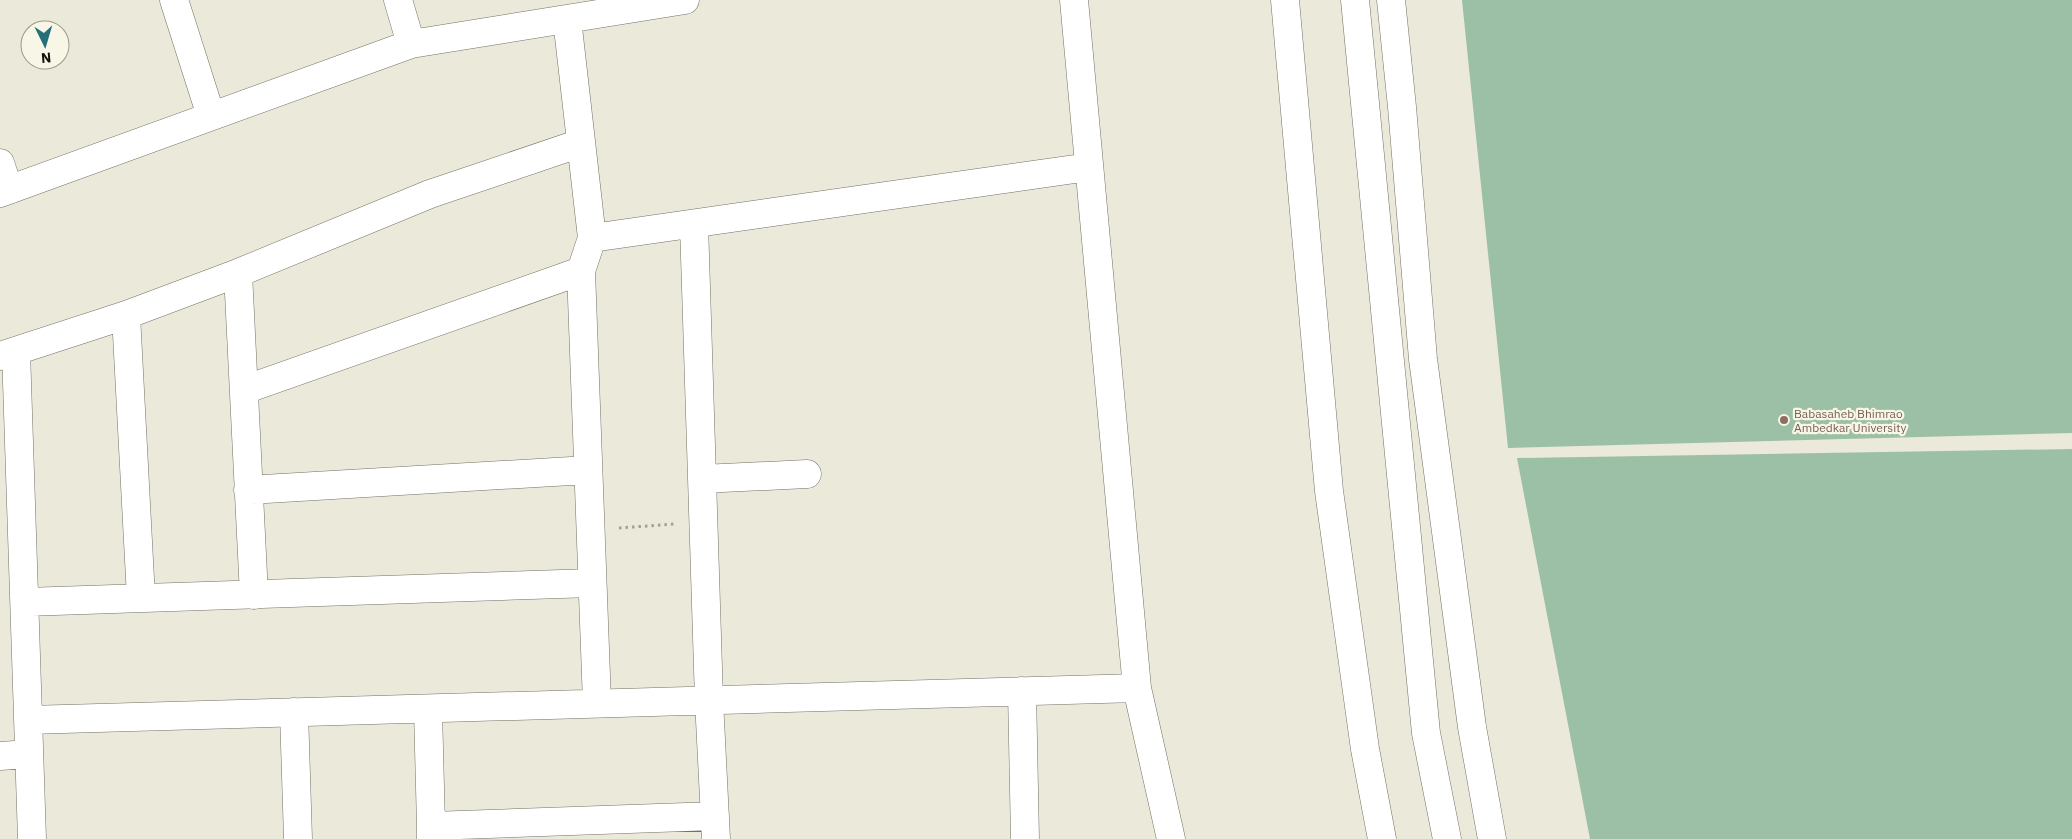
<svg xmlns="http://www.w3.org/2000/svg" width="2072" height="839" font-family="'IBM Plex Sans',sans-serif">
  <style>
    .green { fill: #9bc0a5 }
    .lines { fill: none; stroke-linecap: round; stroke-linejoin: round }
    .minor-casing { stroke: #747164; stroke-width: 29 }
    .path { stroke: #a2a195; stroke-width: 3; stroke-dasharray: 2.5 4; stroke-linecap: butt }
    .minor { stroke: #fff; stroke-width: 28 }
    .education-dot { fill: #8d6e63; stroke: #f8f6e7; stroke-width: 2 }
    .labels { text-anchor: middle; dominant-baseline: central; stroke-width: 4.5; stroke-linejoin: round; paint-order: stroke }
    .education-label { font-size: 12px; fill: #785e54; stroke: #f8f6e7; text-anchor: start }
  </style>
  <rect width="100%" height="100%" fill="#ebe9da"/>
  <path class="green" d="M 1462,0 L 2072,0 L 2072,433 L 1508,448 Z
    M 2072,449 L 2072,839 L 1590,839 L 1517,458 Z"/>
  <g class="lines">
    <defs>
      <path id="minor" d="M 174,0 L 211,116
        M 398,0 L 411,44
        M 1074,0 L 1137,688 L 1171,839
        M 1285,0 L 1329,491 L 1365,749 L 1382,839
        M 1355,0 L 1426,733 L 1447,839
        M 1391,0 L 1402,107 L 1423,359 L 1472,727 L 1492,839
        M 567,19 L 592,238 L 581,271 L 597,703
        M 0,163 L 9,190
        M 0,193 L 411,44 L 685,0
        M 694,224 L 709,700 L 716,839
        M 592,238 L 1089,167
        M 238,273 L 254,595
        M 126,315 L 141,598
        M 16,351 L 32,839
        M 0,356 L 126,315 L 238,273 L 430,194 L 581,143
        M 244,390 L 581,271
        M 702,479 L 807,474
        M 248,490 L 588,470
        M 25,602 L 592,583
        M 1022,691 L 1025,839
        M 428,710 L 431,826
        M 294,712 L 298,839
        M 28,720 L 1137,688
        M 0,756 L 29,754
        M 431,839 L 431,826 L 715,816"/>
    </defs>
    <use href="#minor" class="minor-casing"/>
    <path class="path" d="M 619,528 L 675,524"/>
    <use href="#minor" class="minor"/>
  </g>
  <circle class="education-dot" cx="1784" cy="420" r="5"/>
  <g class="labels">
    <g class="education-label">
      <text x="1794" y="413">Babasaheb Bhimrao<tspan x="1794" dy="14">Ambedkar University</tspan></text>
    </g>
  </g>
  <g transform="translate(45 45) rotate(175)"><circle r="24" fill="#f8f6e7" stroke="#9c9a8f"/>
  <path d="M0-4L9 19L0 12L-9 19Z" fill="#266f7a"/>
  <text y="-8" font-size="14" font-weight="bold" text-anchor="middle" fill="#11100b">N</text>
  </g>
</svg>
